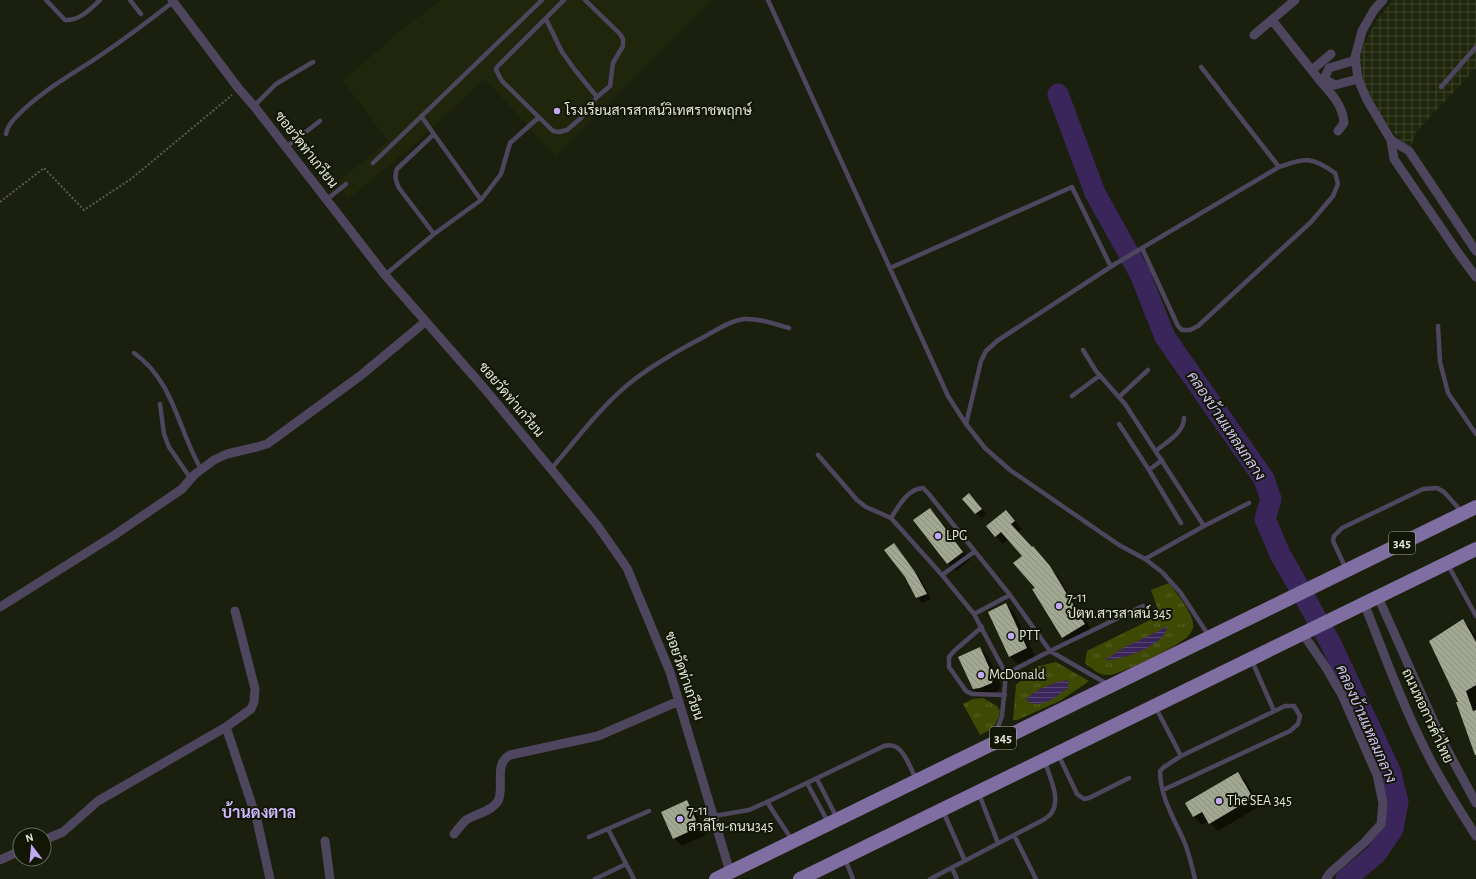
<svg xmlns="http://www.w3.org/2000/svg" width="1476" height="879" font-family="'Alegreya Sans',Sarabun,sans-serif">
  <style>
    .built { fill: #20260c }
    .industrial { fill: url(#industrial-grid) }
    .grass { fill: url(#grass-tufts) }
    .water { fill: url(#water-rules) }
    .shadow { fill: #0007 }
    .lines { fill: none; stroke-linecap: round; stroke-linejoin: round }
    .river { stroke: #3a265b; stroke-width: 21 }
    .building { fill: url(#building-back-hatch) }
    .path { stroke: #595d4d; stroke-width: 2; stroke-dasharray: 2 2; stroke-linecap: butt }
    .lane { stroke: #4e465f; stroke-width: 4.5 }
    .street { stroke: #4e465f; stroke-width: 9 }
    .primary { stroke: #7f6ea1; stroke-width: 14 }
    .poi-dot { fill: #c1a8f3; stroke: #121605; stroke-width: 1.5 }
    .labels { text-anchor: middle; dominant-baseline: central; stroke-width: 4; stroke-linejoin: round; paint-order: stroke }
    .shield { fill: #121605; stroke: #a4a89b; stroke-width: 1 }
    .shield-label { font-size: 13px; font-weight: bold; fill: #e3e7db }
    .poi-label { font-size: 14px; fill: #e3e7db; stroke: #121605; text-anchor: start }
    .street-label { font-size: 14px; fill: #e3e7db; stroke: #121605 }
    .water-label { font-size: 15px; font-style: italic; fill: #cebef2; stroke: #121605 }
    .quarter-label { font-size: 16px; font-weight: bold; fill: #ceb7fe; stroke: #121605 }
  </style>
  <defs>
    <pattern id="industrial-grid" width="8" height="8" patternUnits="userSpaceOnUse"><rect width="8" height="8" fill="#20260c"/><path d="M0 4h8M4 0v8" fill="none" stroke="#40462f"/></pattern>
    <pattern id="grass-tufts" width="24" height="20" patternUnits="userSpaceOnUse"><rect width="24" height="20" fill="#3e4a04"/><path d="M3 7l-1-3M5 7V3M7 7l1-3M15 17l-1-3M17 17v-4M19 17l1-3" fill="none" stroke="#5a6428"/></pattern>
    <pattern id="water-rules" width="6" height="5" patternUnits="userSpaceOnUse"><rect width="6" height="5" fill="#3a265b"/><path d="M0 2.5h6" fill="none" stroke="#564672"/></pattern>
    <pattern id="building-back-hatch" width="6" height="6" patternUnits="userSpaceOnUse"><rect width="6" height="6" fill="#a2a892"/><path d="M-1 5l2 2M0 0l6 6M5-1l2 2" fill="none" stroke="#8a8f7e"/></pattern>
  </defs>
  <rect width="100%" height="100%" fill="#1b1f0d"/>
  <path class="built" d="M 442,0 L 712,0 L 707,4 L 555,156 L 485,79 L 408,150 L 348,199 L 335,184 L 388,141 L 343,81 L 403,28 Z"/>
  <path class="industrial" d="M 1393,0 L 1476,0 L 1476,68 L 1416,132 L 1409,151 L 1367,100 L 1356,60 L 1376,21 Z"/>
  <path class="grass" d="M 1169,583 C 1176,592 1196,617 1193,628 C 1192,630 1190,635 1188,636 C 1182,644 1120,675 1109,675 C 1100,676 1092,669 1085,663 L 1087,651 L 1160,615 L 1151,590 Z
    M 1056,662 L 1089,681 L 1060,701 L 1017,720 L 1013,720 L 1016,685 L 1035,667 Z
    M 983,698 L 997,706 L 1000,711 C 997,725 994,729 980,735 L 963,704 L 973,699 Z"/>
  <path class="water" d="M 1169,626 C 1166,630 1164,636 1160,639 C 1148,650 1121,660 1105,660 L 1123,648 Z
    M 1068,680 L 1068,688 C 1057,696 1037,712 1026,699 C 1037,689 1054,682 1068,680 Z"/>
  <path class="shadow" d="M 974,499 L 986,514 L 981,518 L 976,513 Z
    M 930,509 L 938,517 L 970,560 L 956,571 L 948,563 Z
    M 1006,511 L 1022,529 L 1018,532 L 1032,548 L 1033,547 L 1041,555 L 1057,575 L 1092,631 L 1070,645 L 1062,637 L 1036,588 L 1023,556 L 1009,539 L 1003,544 L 996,536 Z
    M 894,544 L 920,578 L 931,599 L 922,603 L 917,598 L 906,577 Z
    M 1006,604 L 1014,612 L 1035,656 L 1018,664 L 1010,656 Z
    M 1463,620 L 1472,630 L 1476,636 L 1476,754 L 1459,702 Z
    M 980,648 L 988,656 L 1001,685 L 999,690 L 988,696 L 982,697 L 974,689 Z
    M 1238,773 L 1246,781 L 1260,806 L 1218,831 L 1208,821 L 1202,825 L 1194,817 L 1186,804 Z
    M 686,801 L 694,809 L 706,835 L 682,846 L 674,838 Z"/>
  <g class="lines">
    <path class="river" d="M 1058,94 L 1095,193 L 1140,274 L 1165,337 L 1264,479 L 1271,499 L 1265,519 L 1280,554 L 1331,644 L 1353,691 L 1391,773 L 1398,802 L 1393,829 L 1376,854 L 1346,879"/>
  </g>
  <path class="building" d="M 969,493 L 982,509 L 975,514 L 962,499 Z
    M 930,508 L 963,552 L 947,564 L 913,520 Z
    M 1006,510 L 1015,521 L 1011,524 L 1032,547 L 1033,546 L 1050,566 L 1085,624 L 1062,638 L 1032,589 L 1035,588 L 1013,563 L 1022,556 L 1001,532 L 995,537 L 986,526 Z
    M 894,543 L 915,572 L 927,594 L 916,598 L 905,577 L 884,550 Z
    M 1006,603 L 1027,648 L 1009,657 L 988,612 Z
    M 1463,619 L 1476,642 L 1476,685 L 1466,691 L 1473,711 L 1476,710 L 1476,755 L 1475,755 L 1456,702 L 1458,702 L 1429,641 Z
    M 980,647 L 993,676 L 992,683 L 980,688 L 973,689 L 958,657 Z
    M 1238,772 L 1253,798 L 1209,824 L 1202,812 L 1193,817 L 1185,803 Z
    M 687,800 L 699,827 L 673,839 L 661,812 Z"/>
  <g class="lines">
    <path class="path" d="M 0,202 L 44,168 L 84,210 L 131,179 L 232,95"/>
    <path class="lane" d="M 46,0 L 65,20 C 80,21 90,9 100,0
      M 130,0 L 141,14
      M 564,0 L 497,67 L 496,70 L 502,81 L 553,131 L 559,132 L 567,130 L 581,118 L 597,97 L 610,86 L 613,63 L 623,46 L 623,39 L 620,34 L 585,0
      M 768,0 L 948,396 L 966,424 L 985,448 L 1010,470 L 1119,545 L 1145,559 L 1162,572 L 1180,592 L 1209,636
      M 546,19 L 562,52 L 575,70 L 597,97
      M 1201,67 L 1279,167
      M 1441,87 L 1476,47
      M 254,106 L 276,84 L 313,62
      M 421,116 L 481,200
      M 6,134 C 7,127 12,121 17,116 C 41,91 73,74 101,55 C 126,38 150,20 173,2
      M 286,147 L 320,121
      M 373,163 L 542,0
      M 326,200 L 346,184
      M 434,234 L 399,188 C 396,181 394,177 397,169 L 434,134
      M 890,268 L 1072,187 L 1111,267
      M 385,275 L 434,234 L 481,200 L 501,174 L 510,143 L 538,118
      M 1438,326 L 1440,362 L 1448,393 L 1476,434
      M 1083,350 L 1096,371 L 1125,404 L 1204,526 L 1145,559
      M 134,353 C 174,381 178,430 201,469
      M 1072,396 L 1099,376
      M 1119,397 L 1148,370
      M 160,404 L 164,434 L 169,447 L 191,479
      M 966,424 L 981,361 L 986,351 L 997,341 L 1115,264 L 1279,167 C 1306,158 1311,156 1335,173 L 1338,184 L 1333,196 L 1311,222 L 1198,326 L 1190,330 L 1182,330 L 1178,326 L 1142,248
      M 1119,424 L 1149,470 L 1162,460
      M 1156,451 C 1166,442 1184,433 1184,418
      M 818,455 L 857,500 L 866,507 L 891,518 L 942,575 L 974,614 L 1006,674
      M 551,469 C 577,439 603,403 635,379 C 656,363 679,350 702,338 C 715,331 729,321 744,319 C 759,318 774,324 789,328
      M 1149,470 L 1181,523
      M 891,518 C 899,506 907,489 923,488 L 928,493 L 1010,595 L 1050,651 L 1143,606
      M 1204,526 L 1249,503
      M 1448,565 L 1476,616
      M 1346,569 L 1333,541 L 1334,536 L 1342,528 L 1423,489 L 1437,488 L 1444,492 L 1462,512
      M 942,575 L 974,552
      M 974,614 L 1010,595
      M 982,627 L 954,651 L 949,657 L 949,667 L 966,691 L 972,694 L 1005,695
      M 1252,661 L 1274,711
      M 1156,708 L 1181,756 L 1164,767 L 1160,771 C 1160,796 1174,819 1184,841 C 1189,853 1192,866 1195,879
      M 994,738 L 1002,716 L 1006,674 L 1050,651 L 1109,685
      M 1058,754 L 1077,794 L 1084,799 L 1089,798 L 1129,778
      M 817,779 L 837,818
      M 807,783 L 828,822
      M 1163,790 L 1290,731 L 1298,724 L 1300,716 L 1294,706 L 1285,706 L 1181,756
      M 979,794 L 998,843
      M 767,802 L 792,840
      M 943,811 L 965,861
      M 714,816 L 749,810 L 767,802 L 884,746 C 888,745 892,745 896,747 C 904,750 912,771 916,779
      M 608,829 L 634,879
      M 1014,835 L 1036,879
      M 589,837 L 649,811
      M 845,859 L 853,879
      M 952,868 L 957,879
      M 595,879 L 626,864
      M 930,879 L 1045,819 C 1047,817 1051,815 1052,812 C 1061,798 1049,776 1045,762"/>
    <path class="street" d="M 172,0 L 239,89 L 254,106 L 385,275 L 484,388 L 551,469 L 597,525 L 627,568 L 670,672 L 730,872
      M 1383,0 L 1374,10 L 1362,31 L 1355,57 L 1358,79 L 1367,100 L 1391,140 L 1394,159 L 1459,254 L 1476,277
      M 1272,20 L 1321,82 L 1324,79
      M 1254,35 L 1295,0
      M 1356,60 L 1329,68 L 1324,79 L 1335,85 L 1358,79
      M 1312,70 L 1331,54
      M 1321,82 C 1332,94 1343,106 1344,123 L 1338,131
      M 1391,140 L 1409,151 L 1476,251
      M 1378,597 L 1443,742 L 1476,803
      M 1364,603 C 1384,654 1403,706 1428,755 C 1442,783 1459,809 1476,836
      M 0,607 L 113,536 L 182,489 L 194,475 L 214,460 L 227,454 L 257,447 L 267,444 L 360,376 L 425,322
      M 1303,634 L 1325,666 L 1342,695 L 1377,775 L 1383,803 L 1381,824 L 1365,842 L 1330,873 L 1326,879
      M 226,727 L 257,820 L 270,879
      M 454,834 C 458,829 462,824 466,820 C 476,814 492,811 498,801 C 505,787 493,764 510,755 L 598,736 L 679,701
      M 44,840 L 63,832 L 98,801 L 226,727 L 251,709 L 254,702 L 255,689 L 235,611
      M 325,841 L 330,879
      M 0,860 L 20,851"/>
    <path class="primary" d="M 716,879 L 1476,507
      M 800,879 L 1476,549"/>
  </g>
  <g class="poi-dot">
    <circle cx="557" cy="111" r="4"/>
    <circle cx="938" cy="536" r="4"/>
    <circle cx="1059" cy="606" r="4"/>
    <circle cx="1011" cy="636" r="4"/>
    <circle cx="981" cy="675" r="4"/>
    <circle cx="1219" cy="801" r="4"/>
    <circle cx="680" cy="819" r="4"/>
  </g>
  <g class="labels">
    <g class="shield">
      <rect x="1389" y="532" width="26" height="22" rx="3"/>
      <rect x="990" y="727" width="26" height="22" rx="3"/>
    </g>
    <g class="shield-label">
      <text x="1402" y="543">345</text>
      <text x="1003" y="738">345</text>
    </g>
    <g class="poi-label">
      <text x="565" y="111">โรงเรียนสารสาสน์วิเทศราชพฤกษ์</text>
      <text x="946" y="536">LPG</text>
      <text x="1067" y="598">7-11<tspan x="1067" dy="16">ปตท.สารสาสน์ 345</tspan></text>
      <text x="1019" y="636">PTT</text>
      <text x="989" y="675">McDonald</text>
      <text x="1227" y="801">The SEA 345</text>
      <text x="688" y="811">7-11<tspan x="688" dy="16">สาลีโข-ถนน345</tspan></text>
    </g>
    <g class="street-label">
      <text transform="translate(306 150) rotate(52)">ซอยวัดท่าเกวียน</text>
      <text transform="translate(511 400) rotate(50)">ซอยวัดท่าเกวียน</text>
      <text transform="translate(684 676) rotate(71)">ซอยวัดท่าเกวียน</text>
      <text transform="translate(1427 716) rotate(65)">ถนนหอการค้าไทย</text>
    </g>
    <g class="water-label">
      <text transform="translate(1226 426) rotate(56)">คลองบ้านแหลมกลาง</text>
      <text transform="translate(1366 724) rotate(66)">คลองบ้านแหลมกลาง</text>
    </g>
    <g class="quarter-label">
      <text x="259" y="813">บ้านดงตาล</text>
    </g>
  </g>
  <g transform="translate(32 847) rotate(344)"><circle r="19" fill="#121605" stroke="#666a5b"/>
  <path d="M0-3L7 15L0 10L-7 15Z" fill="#c1a8f3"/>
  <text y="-6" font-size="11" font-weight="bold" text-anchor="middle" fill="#e3e7db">N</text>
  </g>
</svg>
